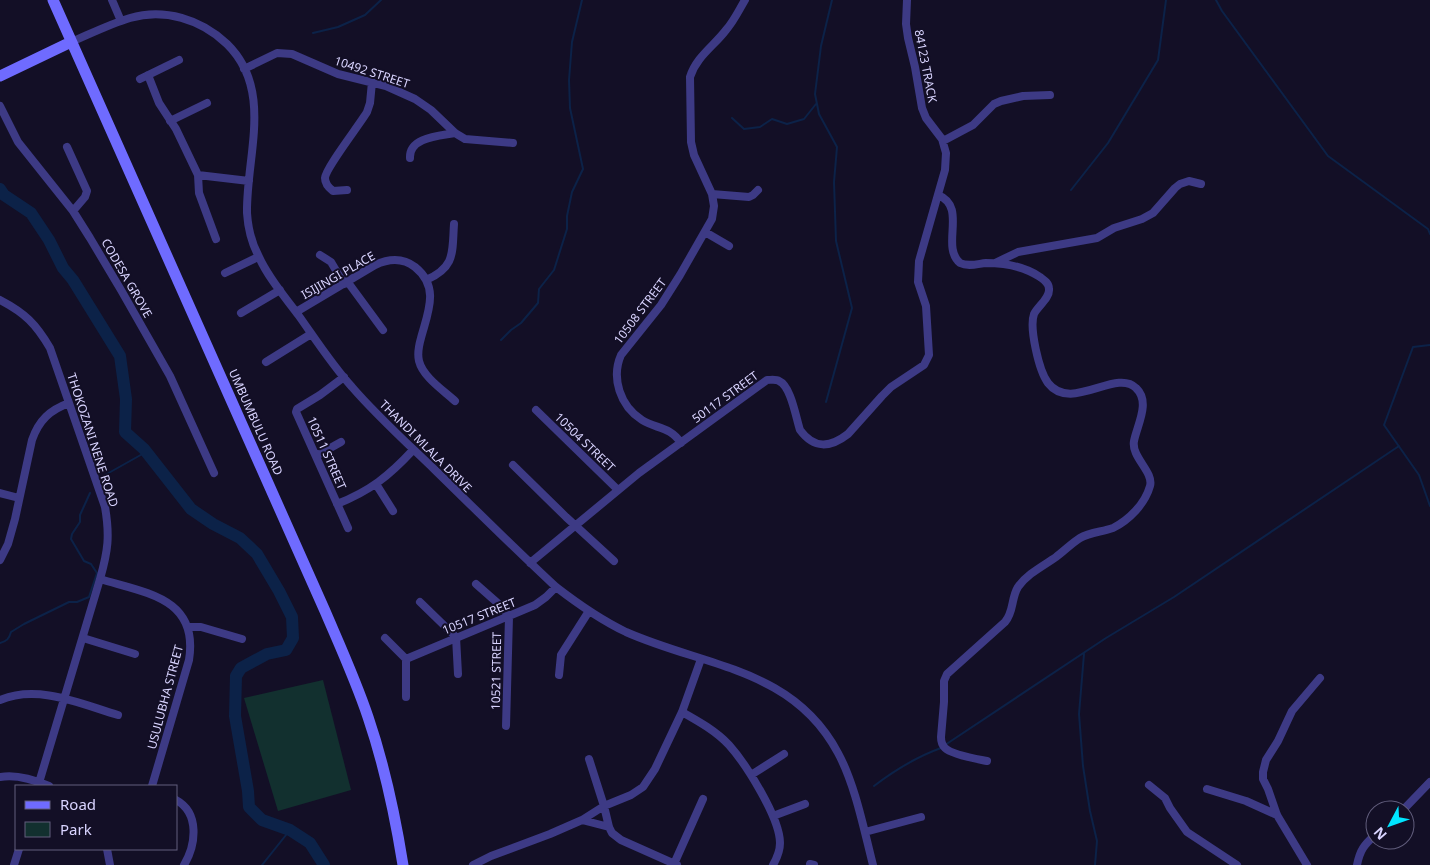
<svg xmlns="http://www.w3.org/2000/svg" width="1430" height="865" font-family="'Noto Sans',sans-serif">
  <style>
    .green { fill: #12302f }
    .lines { fill: none; stroke-linecap: round; stroke-linejoin: round }
    .stream { stroke: #0c2248; stroke-width: 2 }
    .river { stroke: #0c2248; stroke-width: 12 }
    .street { stroke: #3d3a85; stroke-width: 8 }
    .secondary { stroke: #6f6bff; stroke-width: 11 }
    .labels { text-anchor: middle; dominant-baseline: central; stroke-width: 4; stroke-linejoin: round; paint-order: stroke }
    .street-label { font-size: 12px; fill: #d9d4ff; stroke: #130f26 }
  </style>
  <rect width="100%" height="100%" fill="#130f26"/>
  <path class="green" d="M 323,680 L 351,790 L 278,811 L 244,698 Z"/>
  <g class="lines">
    <path class="stream" d="M 1216,0 L 1222,11 L 1328,156 L 1428,229 L 1430,234
      M 313,33 L 338,27 L 365,15 L 381,0
      M 732,118 L 744,129 L 760,127 L 772,119 L 787,124 L 804,119 L 816,104
      M 1071,190 L 1108,143 L 1158,60 L 1166,0
      M 501,340 L 511,330 L 521,323 L 538,303 L 539,289 L 554,270 L 567,229 L 567,216 L 572,192 L 583,169 L 570,108 L 569,80 L 572,42 L 582,0
      M 1430,345 L 1413,347 L 1384,425 L 1419,475 L 1430,506
      M 826,402 L 852,308 L 836,241 L 834,182 L 837,147 L 819,114 L 815,94 L 821,46 L 832,0
      M 105,475 L 146,452
      M 0,643 C 7,641 9,639 11,632 L 24,624 L 69,602 L 77,602 L 89,597 L 97,573 L 91,564 L 84,561 L 71,539 L 72,534 L 80,522 L 80,515 L 90,493
      M 1084,654 L 1079,714 L 1083,766 L 1090,811 L 1097,841 L 1095,865
      M 945,745 L 1106,638 L 1174,597 L 1399,446
      M 874,786 C 895,770 916,757 941,748
      M 262,865 L 290,830"/>
    <path class="river" d="M 0,189 L 4,195 L 31,213 L 49,240 L 63,268 L 73,280 L 120,356 L 126,399 L 125,432 L 144,449 L 191,509 L 213,524 L 240,538 L 257,554 L 279,591 L 292,617 L 293,638 L 286,650 L 267,654 L 241,668 L 236,676 L 235,716 L 248,791 L 249,807 L 262,820 L 290,830 L 310,843 L 324,865"/>
    <path class="street" d="M 112,0 L 121,21
      M 71,42 C 90,34 110,24 130,18 C 164,8 201,19 227,44 C 274,90 246,156 247,213 C 248,228 252,244 259,257 C 269,279 285,297 299,316 C 316,340 332,365 352,387 C 377,416 407,443 435,470 C 475,509 515,549 556,587 C 578,604 601,620 626,632 C 705,667 793,668 838,753 C 855,784 864,830 873,865
      M 244,69 L 277,53 L 292,54 L 338,74 L 386,86 L 415,99 L 431,110 L 455,133 L 465,139 L 513,143
      M 148,75 L 159,103 L 176,129 L 198,175 L 199,193 L 216,239
      M 140,79 L 179,60
      M 0,106 L 18,142 L 73,211 L 90,238 L 121,290 L 170,376 L 214,473
      M 170,121 L 207,103
      M 943,141 L 973,125 L 994,104 L 1001,101 L 1023,96 L 1050,95
      M 67,147 L 87,191 L 85,197 L 73,211
      M 410,158 C 409,137 440,136 455,133
      M 198,175 L 249,181
      M 347,190 L 333,191 C 329,188 325,183 325,178 C 325,169 360,124 367,112 L 370,103 L 372,82
      M 712,194 L 749,197 L 753,195 L 758,190
      M 938,195 C 968,207 940,246 960,263 C 968,267 977,264 986,263 C 1004,263 1025,267 1040,277 C 1044,280 1049,283 1049,289 C 1050,298 1038,306 1034,314 C 1029,328 1039,371 1048,383 C 1071,413 1116,368 1136,388 C 1151,402 1137,425 1134,441 C 1131,457 1154,472 1150,486 C 1145,504 1129,520 1113,528 C 1102,532 1090,532 1080,538 C 1072,543 1064,551 1056,557 C 1043,566 1027,574 1018,587 C 1011,598 1014,612 1005,622 L 947,674 L 944,681 L 944,702 L 941,737 C 941,742 942,745 945,748 C 952,755 977,759 987,761
      M 705,232 L 729,246
      M 320,255 L 331,262 L 344,284
      M 995,263 L 1018,252 L 1097,238 L 1114,228 L 1142,219 L 1153,213 L 1175,188 L 1180,184 L 1189,181 L 1201,184
      M 225,273 L 258,257
      M 426,280 C 456,267 452,252 454,224
      M 347,281 L 383,330
      M 0,300 C 25,313 36,324 50,348 L 105,507 C 110,536 108,551 100,579 L 38,786
      M 296,312 L 375,265 C 388,259 402,257 415,267 C 440,287 428,312 421,338 C 419,345 417,353 419,361 C 423,377 443,390 455,401
      M 241,313 L 280,290
      M 266,362 L 311,334
      M 344,377 L 320,395 L 297,409 L 296,412 L 348,528
      M 536,410 L 617,489
      M 681,443 C 670,426 656,429 642,420 C 620,406 611,378 621,355 L 661,305 L 680,275 L 712,219 L 714,206 L 712,194 L 694,155 L 691,142 L 690,77 C 696,57 714,46 726,30 C 734,21 739,10 745,0
      M 316,456 L 341,442
      M 513,465 L 566,517 L 614,561
      M 376,484 L 393,511
      M 0,493 L 19,498
      M 337,504 C 370,491 389,476 413,450
      M 0,560 L 8,544 L 15,519 L 32,440 C 39,420 50,410 69,403
      M 530,563 L 639,473 L 767,380 C 771,380 776,379 779,381 C 791,386 796,418 800,430 C 814,449 830,448 848,434 L 882,396 L 891,387 L 924,365 L 929,355 L 926,306 L 918,282 L 919,261 L 945,170 L 946,153 L 942,139 L 926,118 L 922,108 L 915,67 L 908,38 L 906,24 L 907,0
      M 100,579 C 146,593 199,598 189,660 L 152,786
      M 476,584 L 501,606 L 509,617 L 506,726
      M 420,602 L 456,637 L 458,674
      M 188,627 L 201,627 L 242,639
      M 83,638 L 135,654
      M 385,638 L 406,659
      M 406,659 L 535,605 L 546,597 L 556,587
      M 559,675 L 561,655 L 589,611
      M 406,697 L 406,659
      M 0,700 C 38,684 81,704 118,715
      M 682,712 C 698,721 716,731 729,745 C 746,764 780,818 780,843 C 780,851 777,858 773,865
      M 589,759 L 604,806 L 609,827 L 612,833 L 621,840 L 677,865
      M 751,775 L 784,754
      M 0,777 C 16,774 35,780 49,786
      M 1149,785 L 1165,798 L 1170,808 L 1187,832 L 1237,865
      M 1207,789 L 1246,801 L 1277,815
      M 176,800 C 200,813 196,845 184,865
      M 1403,810 L 1430,782
      M 773,816 L 805,804
      M 582,820 L 609,827
      M 865,832 L 921,817
      M 107,849 L 110,865
      M 674,864 L 703,799
      M 810,864 L 814,865
      M 14,865 L 19,849
      M 473,865 L 491,856 L 550,834 L 582,820 L 604,806 L 631,795 L 643,787 L 655,769 L 682,712 L 701,659
      M 1307,865 L 1277,815 L 1268,789 L 1263,779 L 1263,772 L 1266,760 L 1278,741 L 1292,711 L 1320,678
      M 1357,865 C 1360,850 1364,845 1375,835"/>
    <path class="secondary" d="M 53,0 L 325,611 C 340,646 356,681 368,717 C 384,764 395,815 403,865
      M 0,76 L 71,42"/>
  </g>
  <g class="labels">
    <g class="street-label">
      <text transform="translate(926 66) rotate(79)">84123 TRACK</text>
      <text transform="translate(372 72) rotate(18)">10492 STREET</text>
      <text transform="translate(338 275) rotate(-30)">ISIJINGI PLACE</text>
      <text transform="translate(127 278) rotate(60)">CODESA GROVE</text>
      <text transform="translate(640 311) rotate(-53)">10508 STREET</text>
      <text transform="translate(725 397) rotate(-36)">50117 STREET</text>
      <text transform="translate(256 422) rotate(66)">UMBUMBULU ROAD</text>
      <text transform="translate(93 440) rotate(72)">THOKOZANI NENE ROAD</text>
      <text transform="translate(585 442) rotate(44)">10504 STREET</text>
      <text transform="translate(426 446) rotate(45)">THANDI MLALA DRIVE</text>
      <text transform="translate(327 453) rotate(66)">10511 STREET</text>
      <text transform="translate(479 616) rotate(-22)">10517 STREET</text>
      <text transform="translate(496 671) rotate(-89)">10521 STREET</text>
      <text transform="translate(165 697) rotate(-75)">USULUBHA STREET</text>
    </g>
  </g>
  <rect x="15" y="785" width="162" height="65" fill="#130f26" stroke="#625e7d"/>
  <rect x="25" y="801" width="25" height="8" fill="#6f6bff" stroke="#625e7d"/>
  <text x="60" y="810" font-size="15" fill="#d9d4ff">Road</text>
  <rect x="25" y="822" width="25" height="15" fill="#12302f" stroke="#625e7d"/>
  <text x="60" y="835" font-size="15" fill="#d9d4ff">Park</text>
  <g transform="translate(1390 825) rotate(229)"><circle r="24" fill="#130f26" stroke="#625e7d"/>
  <path d="M0-4L9 19L0 12L-9 19Z" fill="#00e5ff"/>
  <text y="-8" font-size="14" font-weight="bold" text-anchor="middle" fill="#d9d4ff">N</text>
  </g>
</svg>
